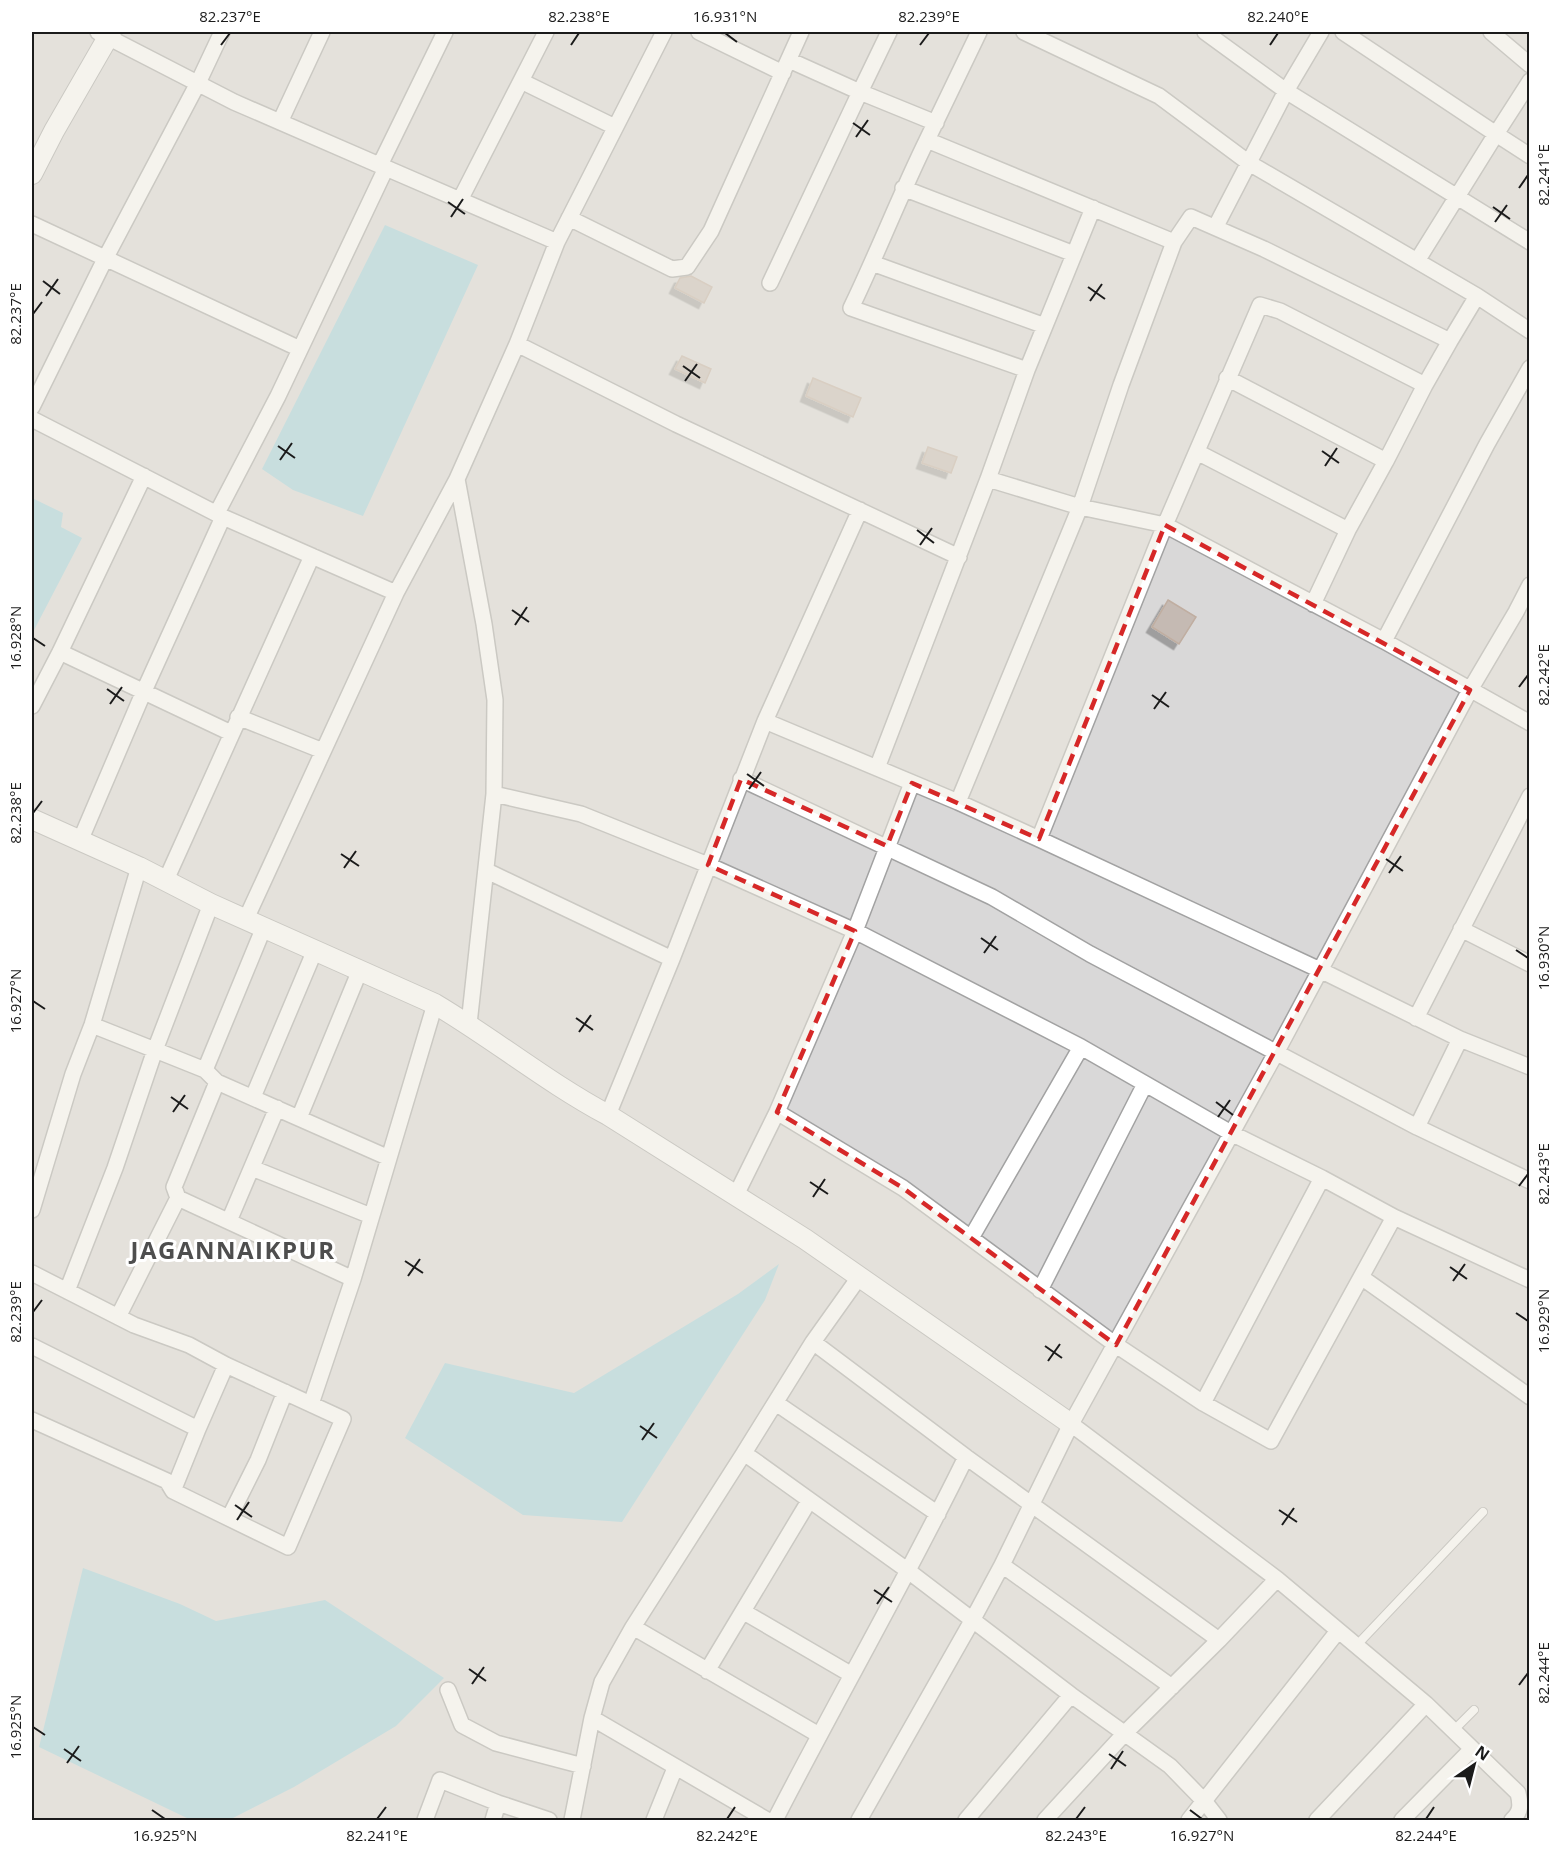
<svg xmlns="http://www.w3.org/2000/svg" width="1561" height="1852" font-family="'Open Sans',sans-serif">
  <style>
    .residential { fill: #d9d8d8 }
    .water { fill: #9cd0de }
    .building { fill: #c5bab3; stroke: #c0aea1; stroke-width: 1.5; filter: url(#shadow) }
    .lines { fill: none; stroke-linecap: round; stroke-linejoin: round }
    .service-casing { stroke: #a2a2a2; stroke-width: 10 }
    .minor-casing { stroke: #a2a2a2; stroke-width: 18 }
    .tertiary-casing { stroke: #a2a2a2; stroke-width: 22 }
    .service { stroke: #fff; stroke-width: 8 }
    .minor { stroke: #fff; stroke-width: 15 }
    .tertiary { stroke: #fff; stroke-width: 20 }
    .marked { fill: none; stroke: #d62828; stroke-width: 4.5; stroke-dasharray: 12 8; stroke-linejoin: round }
    .ticks { fill: none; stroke: #1b1b1b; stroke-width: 2 }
    .labels { text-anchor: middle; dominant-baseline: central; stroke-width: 6; stroke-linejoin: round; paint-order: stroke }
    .district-label { font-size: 24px; font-weight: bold; letter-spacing: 1.5px; fill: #4e4e4e; stroke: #fff }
    .neatline { fill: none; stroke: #1b1b1b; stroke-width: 2 }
    .ticks-label { font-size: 15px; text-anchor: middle; fill: #1b1b1b }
  </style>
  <defs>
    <filter id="shadow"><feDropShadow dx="-5.5" dy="5.5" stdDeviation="0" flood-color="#0004"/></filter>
  </defs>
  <rect width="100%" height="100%" fill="#ede9df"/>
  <path class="residential" d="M 32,32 L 1529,32 L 1529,1820 L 32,1820 Z"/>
  <path class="water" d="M 385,225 L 478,265 L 363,516 L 293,490 L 262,469 Z
    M 32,498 L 63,513 L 61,527 L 82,538 L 32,634 Z
    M 779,1264 L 765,1300 L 622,1522 L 523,1515 L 405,1438 L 445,1363 L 574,1393 L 738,1294 Z
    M 83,1568 L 180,1604 L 216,1621 L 325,1600 L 444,1678 L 396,1726 L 294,1787 L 229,1820 L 191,1820 L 39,1747 Z"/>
  <path class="building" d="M 691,276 L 712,287 L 704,303 L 675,288 L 680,278 Z
    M 682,356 L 711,369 L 705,383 L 675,369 Z
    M 813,378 L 861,398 L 853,417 L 806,396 Z
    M 928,447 L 957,457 L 951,473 L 922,463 Z
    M 1168,600 L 1196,617 L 1179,644 L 1152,627 Z"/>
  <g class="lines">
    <defs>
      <path id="service" d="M 1356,1646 L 1483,1512
        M 1453,1731 L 1474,1710"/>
      <path id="minor" d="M 98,32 L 234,102 L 386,168
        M 699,32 L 783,73
        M 889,32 L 860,92 L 936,123
        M 1024,32 L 1159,96 L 1249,163 L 1477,296 L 1530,331
        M 1205,32 L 1286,91 L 1216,226
        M 1321,32 L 1286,91 L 1530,242
        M 1343,32 L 1496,134 L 1530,81
        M 1491,32 L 1530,65
        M 521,81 L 615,127
        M 280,122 L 322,32
        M 927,140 C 900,195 878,252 851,308 L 1027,370 L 1093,208
        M 380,165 L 445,32
        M 903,188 L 1074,254
        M 460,200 L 546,32
        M 569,218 L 672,269 L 687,267 L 711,231 L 801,32
        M 32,224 L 300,349
        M 557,242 L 664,32
        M 1174,242 L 1191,217 L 1264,249 L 1450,341 L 1477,296
        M 1417,261 L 1496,134 L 1530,156
        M 872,263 L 1045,326
        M 770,283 L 860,92 L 789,60
        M 1425,385 L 1450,341
        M 32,407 L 105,259 L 198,83 L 222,32
        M 32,419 L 223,517 L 396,593 L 246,919
        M 1197,452 L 1348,530 L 1313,604
        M 457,479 L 517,344 L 676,424 L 959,557
        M 988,479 L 1080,507 L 1165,525 L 1384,641 L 1530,723
        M 217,513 L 278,396 L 386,168 L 557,242 L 517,344
        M 1348,530 L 1386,461
        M 396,593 L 457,479 L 484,624 L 495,700 L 494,794
        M 1384,641 L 1487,444 L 1530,368
        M 60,652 L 231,733
        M 32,706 L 60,652 L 144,476
        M 238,717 L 323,751
        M 765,721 L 860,510
        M 877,768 L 988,479 L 1027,370
        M 741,779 L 992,897 L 1090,954 L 1417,1127 L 1460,1039
        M 958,802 L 1080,507 L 1121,385 L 1174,242 L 927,140 L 979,32
        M 1039,839 L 1165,525 L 1260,305 L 1280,311 L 1425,385 L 1386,461 L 1227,378
        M 80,841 L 144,691 L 223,517
        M 487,871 L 672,959
        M 166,880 L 312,556
        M 1461,929 L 1530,964
        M 1416,1018 L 1530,796
        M 469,1024 L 494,794 L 581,814 L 708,865 L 855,931 L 1081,1047 L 1231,1133 L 1322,1178 L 1203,1403 L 1116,1345 L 903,1188 L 777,1112
        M 92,1025 L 155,1050 L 211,904
        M 205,1070 L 264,927
        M 253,1097 L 315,950
        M 608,1115 L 672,959 L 765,721 L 958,802 L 1039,839 L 1320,970 L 1460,1039 L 1530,1067
        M 299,1118 L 360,970
        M 1417,1127 L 1530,1181
        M 389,1158 L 435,1004
        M 252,1168 L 371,1216
        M 736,1195 L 777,1112 L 855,931 L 912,783
        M 178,1198 L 353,1279
        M 32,1210 L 73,1074 L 92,1025 L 139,867
        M 1394,1217 L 1530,1280
        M 229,1221 L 277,1108
        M 971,1238 L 1081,1047
        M 32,1273 L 134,1325 L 189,1345 L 226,1365 L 343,1419 L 288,1547 L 173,1491 L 167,1481 L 32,1420
        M 860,1276 L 813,1342 L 744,1453 L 907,1570 L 1071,1695 L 1170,1766 L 1205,1802 L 1219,1820
        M 1361,1277 L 1530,1397
        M 1040,1290 L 1145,1084
        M 67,1291 L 115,1168 L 155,1050 L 205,1070 L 217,1082
        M 118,1317 L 178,1198 L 174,1187 L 217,1082 L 389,1158 L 353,1279 L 311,1404
        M 32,1346 L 198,1429 L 226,1365
        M 776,1403 L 938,1514
        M 1203,1403 L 1271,1441 L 1394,1217 L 1322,1178
        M 1071,1424 L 1277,1579 L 1426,1704 L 1518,1793 C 1521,1805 1521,1812 1512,1820
        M 744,1453 L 633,1627 L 602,1682 L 592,1718 L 767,1820
        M 966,1457 L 1219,1640
        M 173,1491 L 198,1429
        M 229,1518 L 258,1460 L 285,1392
        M 1002,1565 L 1172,1687
        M 744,1612 L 852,1675
        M 633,1627 L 819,1735
        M 707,1671 L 809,1501
        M 448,1690 L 462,1725 L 496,1743 L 583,1766
        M 425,1820 L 440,1780 L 498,1803 L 549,1820
        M 493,1820 L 498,1803
        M 572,1820 L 592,1718
        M 654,1820 L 675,1768
        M 775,1820 C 837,1699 906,1580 966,1457 L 813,1342
        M 859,1820 L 973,1619 L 1002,1565 L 1071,1424 L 1277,1051 L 1470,690 L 1516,612 L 1530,585
        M 966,1820 L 1071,1695
        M 1045,1820 L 1125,1733 L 1219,1640 L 1277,1579
        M 1189,1820 L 1338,1631
        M 1317,1820 L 1426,1704
        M 1402,1820 L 1472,1749"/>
      <path id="tertiary" d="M 32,174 L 54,131 L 111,32
        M 32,819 L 139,867 L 211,904 L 435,1004 C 494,1039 548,1083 608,1115 L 805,1239 L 1071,1424"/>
    </defs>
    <use href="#service" class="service-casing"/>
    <use href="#minor" class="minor-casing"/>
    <use href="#tertiary" class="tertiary-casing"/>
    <use href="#service" class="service"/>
    <use href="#minor" class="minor"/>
    <use href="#tertiary" class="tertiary"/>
  </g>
  <path d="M0 0H1561V1852H0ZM 1165,525 L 1470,690 L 1116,1345 L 903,1188 L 777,1112 L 855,931 L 708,865 L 741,779 L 887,846 L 912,783 L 1039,839 Z" fill="#ede9df" fill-opacity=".55" fill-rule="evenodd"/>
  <path class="marked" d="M 1165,525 L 1470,690 L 1116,1345 L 903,1188 L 777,1112 L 855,931 L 708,865 L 741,779 L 887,846 L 912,783 L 1039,839 Z"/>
  <path class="ticks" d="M 725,33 L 737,42M 221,45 L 230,33M 571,45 L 579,33M 920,45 L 929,33M 1270,45 L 1278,33M 853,123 L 870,135M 856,137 L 868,120M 1519,188 L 1528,175M 448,202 L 465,214M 1493,207 L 1510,219M 451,217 L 463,199M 1495,222 L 1507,205M 43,281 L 60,294M 1088,287 L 1105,299M 46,296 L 58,279M 1090,301 L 1102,284M 33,314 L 42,302M 683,366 L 700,378M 685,381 L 697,364M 278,446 L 295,458M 1322,451 L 1339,463M 280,460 L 292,443M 1325,466 L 1337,448M 917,530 L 934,543M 920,545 L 932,528M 512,610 L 529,622M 515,625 L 527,607M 33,638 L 45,646M 1519,687 L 1528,675M 107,689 L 124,701M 1152,695 L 1169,707M 110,704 L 122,687M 1154,709 L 1166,692M 747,774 L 764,786M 749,789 L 761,772M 33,813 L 42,801M 341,854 L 359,866M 1386,859 L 1403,871M 344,868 L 356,851M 1389,873 L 1401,856M 981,938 L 998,950M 1516,950 L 1528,958M 984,953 L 996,936M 33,1001 L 45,1009M 576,1018 L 593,1030M 579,1032 L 591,1015M 171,1097 L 188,1109M 1216,1102 L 1233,1115M 173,1112 L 185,1095M 1218,1117 L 1230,1100M 810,1182 L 828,1194M 1519,1186 L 1528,1174M 813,1197 L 825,1179M 405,1261 L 423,1273M 1450,1267 L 1467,1279M 408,1276 L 420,1259M 1453,1281 L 1465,1264M 33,1312 L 42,1300M 1516,1313 L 1528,1321M 1045,1346 L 1062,1358M 1048,1361 L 1060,1344M 640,1426 L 657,1438M 642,1440 L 654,1423M 235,1505 L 252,1517M 1279,1510 L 1297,1522M 237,1520 L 249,1502M 1282,1525 L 1294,1508M 874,1590 L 892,1602M 877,1604 L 889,1587M 469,1669 L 486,1681M 472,1684 L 484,1667M 1519,1685 L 1528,1673M 33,1727 L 45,1735M 64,1749 L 81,1761M 1109,1754 L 1126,1766M 67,1763 L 79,1746M 1111,1769 L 1123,1751M 152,1810 L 165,1819M 1190,1810 L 1202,1819M 377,1819 L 386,1807M 727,1819 L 735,1807M 1076,1819 L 1085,1807M 1426,1819 L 1434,1807"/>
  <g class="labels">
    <g class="district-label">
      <text x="233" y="1249">JAGANNAIKPUR</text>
    </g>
  </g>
  <rect width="1561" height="1852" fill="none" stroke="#ffffff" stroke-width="66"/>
  <g transform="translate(1474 1765) rotate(35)" stroke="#ffffff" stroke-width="4.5" paint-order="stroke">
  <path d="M0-4.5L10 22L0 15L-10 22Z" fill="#1b1b1b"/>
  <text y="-9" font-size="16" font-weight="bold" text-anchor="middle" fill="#1b1b1b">N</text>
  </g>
  <rect x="33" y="33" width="1495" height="1786" class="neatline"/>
  <g class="ticks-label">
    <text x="230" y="22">82.237°E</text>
    <text x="579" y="22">82.238°E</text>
    <text x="725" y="22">16.931°N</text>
    <text x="929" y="22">82.239°E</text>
    <text x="1278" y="22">82.240°E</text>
    <text transform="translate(1544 175) rotate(-90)" y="5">82.241°E</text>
    <text transform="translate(16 314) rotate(-90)" y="5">82.237°E</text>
    <text transform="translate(16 638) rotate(-90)" y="5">16.928°N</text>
    <text transform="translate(1544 675) rotate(-90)" y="5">82.242°E</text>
    <text transform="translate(16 813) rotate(-90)" y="5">82.238°E</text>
    <text transform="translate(1544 958) rotate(-90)" y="5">16.930°N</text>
    <text transform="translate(16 1001) rotate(-90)" y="5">16.927°N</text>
    <text transform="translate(1544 1174) rotate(-90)" y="5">82.243°E</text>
    <text transform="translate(16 1312) rotate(-90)" y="5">82.239°E</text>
    <text transform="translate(1544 1321) rotate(-90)" y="5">16.929°N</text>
    <text transform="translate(1544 1673) rotate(-90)" y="5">82.244°E</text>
    <text transform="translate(16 1727) rotate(-90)" y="5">16.925°N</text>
    <text x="165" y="1841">16.925°N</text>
    <text x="377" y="1841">82.241°E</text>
    <text x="727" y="1841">82.242°E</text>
    <text x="1076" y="1841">82.243°E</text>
    <text x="1202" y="1841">16.927°N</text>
    <text x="1426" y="1841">82.244°E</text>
  </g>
</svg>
